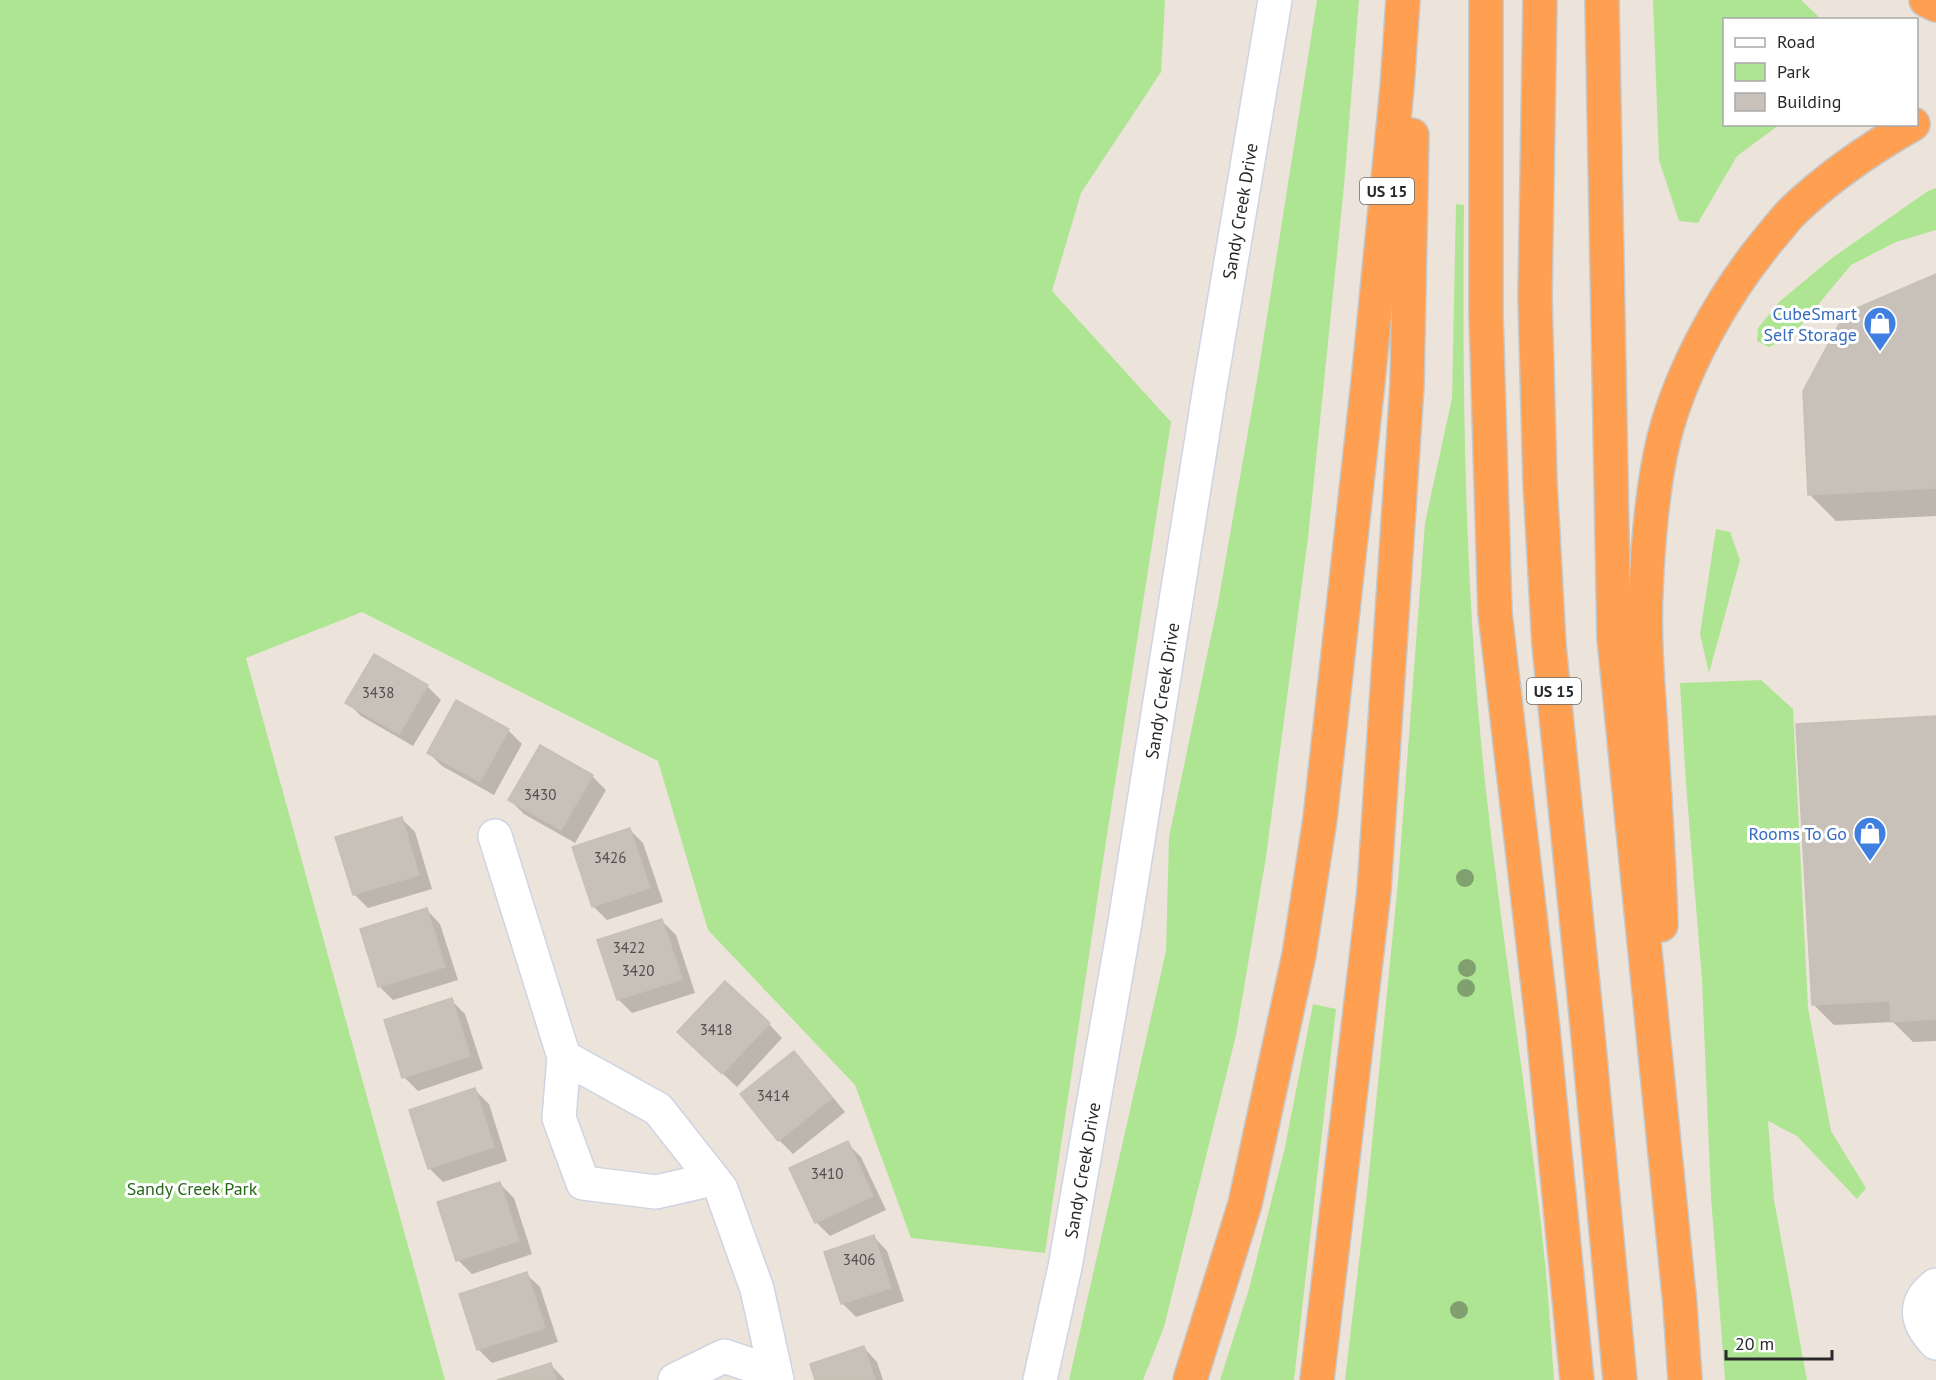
<svg xmlns="http://www.w3.org/2000/svg" width="1936" height="1380" font-family="'PT Sans',sans-serif">
  <style>
    .green { fill: #aee593 }
    .shadow { fill: #0003 }
    .building { fill: #c7c1ba; stroke: #c7c0b4; stroke-width: 1.5 }
    .lines { fill: none; stroke-linecap: round; stroke-linejoin: round }
    .minor-casing { stroke: #cfd3e3; stroke-width: 36 }
    .highway-casing { stroke: #c7c7c7; stroke-width: 36 }
    .minor { stroke: #fff; stroke-width: 33 }
    .highway { stroke: #ff9f52; stroke-width: 33 }
    .tree { fill: #80a06f }
    .labels { text-anchor: middle; dominant-baseline: central; stroke-width: 6; stroke-linejoin: round; paint-order: stroke }
    .number-label { font-size: 15px; fill: #504f4d }
    .shield { fill: #fff; stroke: #696969; stroke-width: 1.5 }
    .shield-label { font-size: 16px; font-weight: bold; fill: #292929 }
    .street-label { font-size: 18px; fill: #292929; stroke: #fff }
    .shop-label { font-size: 18px; fill: #366cbe; stroke: #fff; text-anchor: end }
    .park-label { font-size: 18px; fill: #276817; stroke: #fff }
  </style>
  <rect width="100%" height="100%" fill="#ece4da"/>
  <path class="green" d="M 0,0 L 1165,0 L 1161,72 L 1081,193 L 1052,291 L 1171,422 L 1103,861 L 1045,1253 L 911,1238 L 855,1085 L 708,930 L 658,761 L 362,612 L 246,658 L 445,1380 L 0,1380 Z
    M 1317,0 L 1359,0 L 1344,186 L 1308,538 L 1266,857 L 1236,1035 L 1164,1327 L 1143,1380 L 1069,1380 L 1166,951 L 1169,837 L 1218,603 L 1257,380 Z
    M 1653,0 L 1801,0 L 1821,19 L 1724,20 L 1724,124 L 1779,125 L 1737,156 L 1698,223 L 1679,221 L 1659,160 Z
    M 1936,188 L 1936,230 L 1896,242 L 1851,265 L 1793,335 L 1769,347 L 1757,341 L 1758,328 L 1779,302 L 1832,258 L 1928,191 Z
    M 1456,204 L 1464,205 C 1462,400 1465,597 1486,791 C 1503,948 1529,1105 1545,1262 C 1549,1301 1551,1341 1554,1380 L 1345,1380 L 1367,1193 L 1398,882 L 1425,523 L 1452,398 Z
    M 1716,529 L 1730,532 L 1740,560 L 1709,673 L 1700,634 Z
    M 1761,680 L 1793,709 L 1808,1008 L 1831,1131 L 1866,1188 L 1857,1199 L 1797,1136 L 1768,1121 L 1774,1200 L 1807,1380 L 1725,1380 L 1711,1197 L 1702,980 L 1686,784 L 1680,683 Z
    M 1313,1004 L 1336,1009 L 1294,1380 L 1220,1380 L 1249,1289 L 1285,1147 Z"/>
  <path class="shadow" d="M 1936,275 L 1936,516 L 1836,521 L 1809,494 Z
    M 427,686 L 441,700 L 413,746 L 361,716 L 347,702 Z
    M 457,702 L 508,730 L 522,744 L 494,795 L 442,766 L 429,753 Z
    M 1936,717 L 1936,1041 L 1913,1042 L 1893,1022 L 1834,1025 L 1814,1005 Z
    M 592,776 L 606,790 L 575,843 L 524,814 L 510,800 Z
    M 401,818 L 415,832 L 432,889 L 368,908 L 355,895 Z
    M 630,830 L 643,843 L 663,902 L 607,920 L 593,906 Z
    M 427,910 L 440,924 L 458,980 L 393,1000 L 379,986 Z
    M 662,921 L 676,935 L 695,993 L 632,1013 L 618,999 Z
    M 451,1000 L 465,1014 L 483,1069 L 418,1091 L 404,1077 Z
    M 769,1024 L 782,1038 L 737,1087 L 693,1046 Z
    M 794,1053 L 808,1067 L 845,1112 L 793,1154 L 779,1140 Z
    M 475,1090 L 489,1104 L 507,1161 L 443,1182 L 429,1168 Z
    M 847,1143 L 861,1157 L 886,1210 L 830,1236 L 816,1222 Z
    M 500,1184 L 514,1198 L 532,1254 L 472,1274 L 458,1260 Z
    M 874,1237 L 887,1251 L 904,1301 L 856,1317 L 842,1303 Z
    M 526,1274 L 540,1287 L 558,1342 L 492,1363 L 479,1350 L 461,1295 Z
    M 864,1348 L 877,1362 L 883,1380 L 817,1380 Z
    M 550,1364 L 565,1380 L 502,1380 Z"/>
  <path class="building" d="M 1936,274 L 1936,488 L 1808,495 L 1803,391 L 1845,313 Z
    M 374,654 L 428,685 L 399,734 L 345,703 Z
    M 456,700 L 509,729 L 480,782 L 427,753 Z
    M 1936,716 L 1936,1019 L 1891,1022 L 1890,1001 L 1812,1005 L 1796,724 Z
    M 540,745 L 593,775 L 561,830 L 508,800 Z
    M 402,817 L 419,875 L 353,895 L 335,837 Z
    M 630,828 L 650,888 L 592,907 L 572,847 Z
    M 427,908 L 445,967 L 378,987 L 360,929 Z
    M 662,919 L 682,979 L 617,1000 L 597,940 Z
    M 725,981 L 770,1023 L 722,1074 L 677,1032 Z
    M 452,998 L 470,1056 L 402,1078 L 384,1020 Z
    M 794,1051 L 832,1098 L 778,1141 L 740,1094 Z
    M 475,1088 L 494,1147 L 428,1169 L 409,1110 Z
    M 848,1141 L 873,1196 L 815,1223 L 789,1168 Z
    M 500,1182 L 519,1241 L 456,1261 L 437,1202 Z
    M 874,1235 L 891,1288 L 841,1304 L 824,1252 Z
    M 527,1272 L 545,1328 L 477,1350 L 459,1294 Z
    M 864,1346 L 875,1380 L 815,1380 L 810,1364 Z
    M 551,1363 L 556,1380 L 497,1380 Z"/>
  <g class="lines">
    <defs>
      <g id="minor">
        <path d="M 495,836 L 564,1057 L 658,1109 L 721,1189 L 757,1289 L 777,1380"/>
        <path d="M 564,1057 L 559,1118 L 583,1183 L 656,1192 L 713,1179"/>
        <path d="M 1936,1285 C 1912,1303 1916,1323 1936,1343"/>
        <path d="M 675,1380 L 724,1356 L 775,1373"/>
        <path id="s1" d="M 1040,1380 L 1065,1267 L 1124,928 L 1210,387 L 1275,0"/>
      </g>
      <path id="highway" d="M 1486,0 L 1486,314 L 1495,613 L 1543,1029 L 1577,1380
        M 1540,0 L 1535,297 L 1540,482 L 1549,645 L 1587,1025 L 1620,1380
        M 1602,0 L 1614,638 L 1680,1305 L 1685,1380
        M 1926,0 L 1936,5
        M 1661,925 C 1659,856 1654,787 1650,717 C 1647,675 1644,633 1646,591 C 1648,540 1652,488 1664,438 C 1682,368 1723,295 1769,239 C 1777,230 1784,220 1792,212 C 1827,178 1871,148 1913,124
        M 1190,1380 L 1245,1204 L 1299,955 L 1320,819 L 1368,382 L 1397,88 L 1403,0
        M 1317,1380 L 1374,891 L 1407,385 L 1412,135"/>
    </defs>
    <use href="#minor" class="minor-casing"/>
    <use href="#highway" class="highway-casing"/>
    <use href="#minor" class="minor"/>
    <use href="#highway" class="highway"/>
  </g>
  <g class="tree">
    <circle cx="1465" cy="878" r="9"/>
    <circle cx="1467" cy="968" r="9"/>
    <circle cx="1466" cy="988" r="9"/>
    <circle cx="1459" cy="1310" r="9"/>
  </g>
  <defs>
    <symbol id="shop-pin" viewBox="-11 -11 22 30"><path d="M0 17L-7.5 6A9.5 9.5 0 1 1 7.5 6Z" fill="#3f7fe0" stroke="#fff"/><path d="M-5-2.5h2.3a2.7 3.5 0 0 1 5.4 0H5L5.5 6h-11ZM-1.5-2.5h3a1.5 2.3 0 0 0-3 0Z" fill="#fff"/></symbol>
  </defs>
  <g fill-rule="evenodd">
    <use href="#shop-pin" x="1861" y="304" width="38" height="52"/>
    <use href="#shop-pin" x="1851" y="814" width="38" height="52"/>
  </g>
  <g class="labels">
    <g class="number-label">
      <text x="378" y="692">3438</text>
      <text x="540" y="794">3430</text>
      <text x="610" y="857">3426</text>
      <text x="629" y="947">3422</text>
      <text x="638" y="970">3420</text>
      <text x="716" y="1029">3418</text>
      <text x="773" y="1095">3414</text>
      <text x="827" y="1173">3410</text>
      <text x="859" y="1259">3406</text>
    </g>
    <g class="shield">
      <rect x="1360" y="178" width="54" height="26" rx="4.5"/>
      <rect x="1527" y="678" width="54" height="26" rx="4.5"/>
    </g>
    <g class="shield-label">
      <text x="1387" y="191">US 15</text>
      <text x="1554" y="691">US 15</text>
    </g>
    <g class="street-label">
      <text stroke="none"><textPath href="#s1" startOffset="1186">Sandy Creek Drive</textPath></text>
      <text stroke="none"><textPath href="#s1" startOffset="700">Sandy Creek Drive</textPath></text>
      <text stroke="none"><textPath href="#s1" startOffset="214">Sandy Creek Drive</textPath></text>
    </g>
    <g class="shop-label">
      <text x="1857" y="313">CubeSmart<tspan x="1857" dy="21">Self Storage</tspan></text>
      <text x="1847" y="833">Rooms To Go</text>
    </g>
    <g class="park-label">
      <text x="192" y="1188">Sandy Creek Park</text>
    </g>
  </g>
  <rect x="1723" y="18" width="195" height="108" fill="#ffffff" stroke="#a9a9a9" stroke-width="1.5"/>
  <rect x="1735" y="38" width="30" height="9" fill="#ffffff" stroke="#a9a9a9" stroke-width="1.5"/>
  <text x="1777" y="48" font-size="18" fill="#292929">Road</text>
  <rect x="1735" y="63" width="30" height="18" fill="#aee593" stroke="#a9a9a9" stroke-width="1.5"/>
  <text x="1777" y="78" font-size="18" fill="#292929">Park</text>
  <rect x="1735" y="93" width="30" height="18" fill="#c7c1ba" stroke="#a9a9a9" stroke-width="1.5"/>
  <text x="1777" y="108" font-size="18" fill="#292929">Building</text>
  <path d="M1726 1350v9h106v-9" fill="none" stroke="#292929" stroke-width="3"/>
  <text x="1735" y="1350" font-size="18" fill="#292929" stroke="#ffffff" stroke-width="4.5" paint-order="stroke">20 m</text>
</svg>
